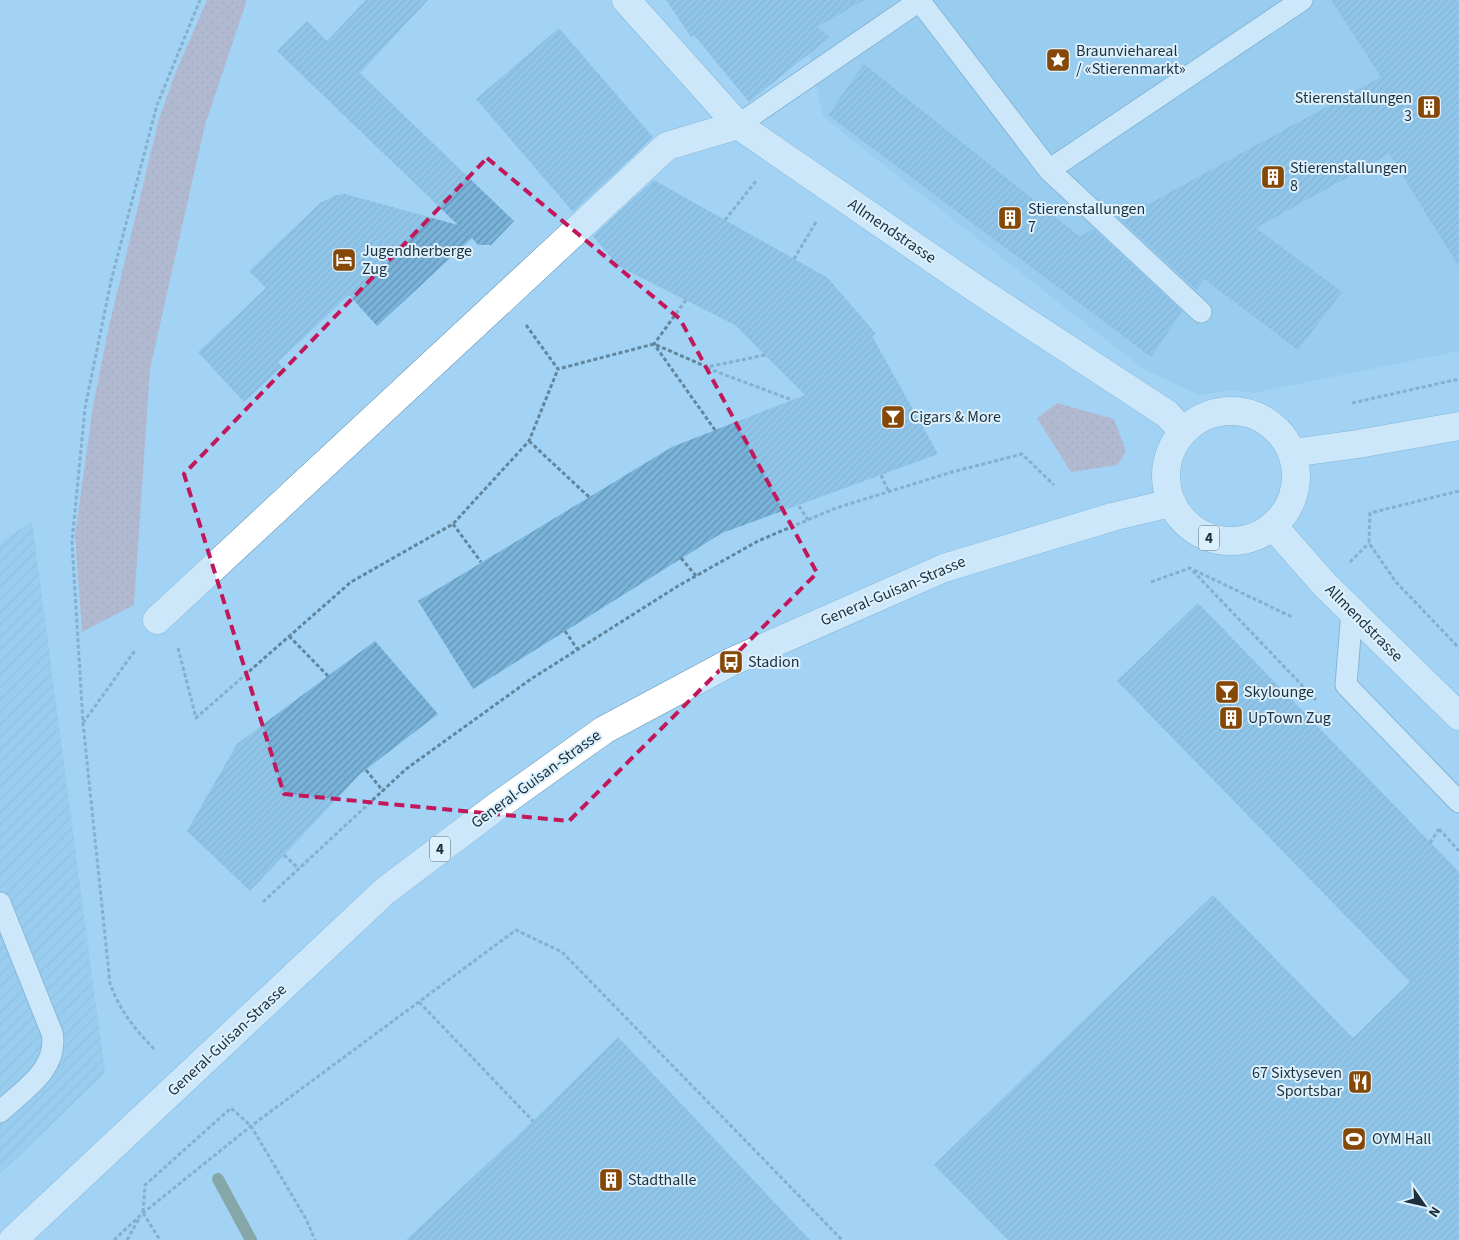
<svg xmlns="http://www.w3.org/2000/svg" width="1459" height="1240" font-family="'Source Sans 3',sans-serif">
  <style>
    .built { fill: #8fc6eb }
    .industrial { fill: url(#industrial-furrows) }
    .grass { fill: url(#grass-dots) }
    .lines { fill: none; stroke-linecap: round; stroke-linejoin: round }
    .stream { stroke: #63714c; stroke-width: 12 }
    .building { fill: url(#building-hatch) }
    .lane-casing { stroke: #6493b2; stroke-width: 23 }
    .street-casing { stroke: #6493b2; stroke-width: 29 }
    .primary-casing { stroke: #6493b2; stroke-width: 29 }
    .path { stroke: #62869d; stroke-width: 3; stroke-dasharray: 4 2.5; stroke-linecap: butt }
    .lane { stroke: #fff; stroke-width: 21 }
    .street { stroke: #fff; stroke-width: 28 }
    .primary { stroke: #fff; stroke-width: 28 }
    .marked { fill: none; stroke: #c2185b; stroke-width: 4; stroke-dasharray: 10 6; stroke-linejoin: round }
    .labels { text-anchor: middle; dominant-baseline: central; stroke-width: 4; stroke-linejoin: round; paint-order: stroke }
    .shield { fill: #dcf0fd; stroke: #566a77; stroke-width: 1 }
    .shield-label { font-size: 15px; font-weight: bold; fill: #1c303d }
    .poi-label { font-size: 16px; fill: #1c303d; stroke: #dcf0fd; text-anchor: start }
    .street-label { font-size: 16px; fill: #1c303d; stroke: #dcf0fd }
  </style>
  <defs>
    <pattern id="industrial-furrows" width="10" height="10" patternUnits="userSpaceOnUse" patternTransform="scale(1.25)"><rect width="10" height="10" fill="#8fc6eb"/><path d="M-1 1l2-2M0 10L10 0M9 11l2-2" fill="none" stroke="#7baaca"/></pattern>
    <pattern id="grass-dots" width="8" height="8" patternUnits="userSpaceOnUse" patternTransform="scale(1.25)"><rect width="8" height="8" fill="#c49aa7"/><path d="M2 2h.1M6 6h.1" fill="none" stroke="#9e7e89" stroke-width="1.8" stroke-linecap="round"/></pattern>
    <pattern id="building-hatch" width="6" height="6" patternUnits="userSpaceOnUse" patternTransform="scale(1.25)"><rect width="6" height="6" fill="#79b3da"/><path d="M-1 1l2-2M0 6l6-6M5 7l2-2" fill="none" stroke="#6292b2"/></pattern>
  </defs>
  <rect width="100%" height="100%" fill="#a2d3f4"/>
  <path class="built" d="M 780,0 L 1459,0 L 1459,351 L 1254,393 L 1234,390 L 1199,395 L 1143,369 L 823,117 L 810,55 Z"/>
  <path class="industrial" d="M 32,521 L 105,1073 L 0,1174 L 0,543 Z"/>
  <path class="grass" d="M 207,0 L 247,0 L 205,125 L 150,369 L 134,605 L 82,632 L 75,536 L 93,406 L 109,326 L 159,119 L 175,74 Z
    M 1057,403 L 1114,419 L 1126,451 L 1118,465 L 1071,472 L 1037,418 Z"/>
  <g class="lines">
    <path class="stream" d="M 218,1179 L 251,1240"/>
  </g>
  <path class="building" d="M 366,0 L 428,0 L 360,73 L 514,221 L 491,245 L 478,245 L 472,238 L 377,326 L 349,295 L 278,362 L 282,367 L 244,402 L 198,352 L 266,288 L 249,271 L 320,203 L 336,195 L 345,194 L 458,225 L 277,51 L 307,21 L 327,41 Z
    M 666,0 L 864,0 L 817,27 L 830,37 L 749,102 L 694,35 L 691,37 Z
    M 1331,0 L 1459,0 L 1459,267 L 1389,154 L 1256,228 L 1342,292 L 1298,350 L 1204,279 L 1196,290 L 1118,217 L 1156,200 L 1381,77 Z
    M 559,28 L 653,137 L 573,212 L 476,99 Z
    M 864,64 L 1079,236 L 1094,229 L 1182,311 L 1151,357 L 828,115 Z
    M 654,180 L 828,278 L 876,334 L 872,336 L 938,454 L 722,533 L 473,689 L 418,601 L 672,447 L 805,395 L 735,325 L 618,266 L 593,236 Z
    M 1198,603 L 1459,872 L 1459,1240 L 1008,1240 L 934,1165 L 1213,895 L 1353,1038 L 1410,982 L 1117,681 Z
    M 375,641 L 438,714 L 360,774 L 250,891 L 187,831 L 237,744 Z
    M 618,1037 L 810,1240 L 406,1240 L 533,1121 Z"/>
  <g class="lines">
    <defs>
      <path id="lane" d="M 919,0 L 1049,170 L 1302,0
        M 738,125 L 919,1
        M 1049,170 L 1201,312
        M 1352,611 L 1346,685 L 1459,802
        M 0,903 L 52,1033 C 59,1069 23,1090 0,1112"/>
      <path id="street" d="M 626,0 L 738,125 L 975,288 L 1167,414 L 1183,431
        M 1273,526 L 1325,585 L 1459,716
        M 157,620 L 667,146 L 738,125"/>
      <path id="primary" d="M1166 476a65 65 0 1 1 130 0a65 65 0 1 1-130 0Z
        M 1292,453 L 1358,444 L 1459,426
        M 13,1240 L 385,891 L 496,807 L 604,730 L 731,662 L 944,568 L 1112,517 L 1171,503"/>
    </defs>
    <use href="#lane" class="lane-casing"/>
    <use href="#street" class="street-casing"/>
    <use href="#primary" class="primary-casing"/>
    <path class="path" d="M 725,220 L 756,181
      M 794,259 L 816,222
      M 686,300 L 654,344 L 715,430
      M 526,325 L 558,369 L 654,344 L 707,367 L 765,355
      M 707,368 L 792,400
      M 1352,403 L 1459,379
      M 529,441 L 589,497
      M 881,475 L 889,492
      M 1459,491 L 1370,513 L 1369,543 L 1396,582 L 1459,648
      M 799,506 L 808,520
      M 453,524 L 481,562
      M 681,558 L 696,576
      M 1350,562 L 1369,543
      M 1194,570 L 1292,617
      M 1151,582 L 1190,568 L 1316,700
      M 565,631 L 578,650
      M 289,636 L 328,676
      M 178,648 L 196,718 L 351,582 L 453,524 L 529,441 L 558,369
      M 83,723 L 136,649
      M 366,770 L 383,791
      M 1439,829 L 1459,851
      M 1430,843 L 1439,829
      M 284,855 L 299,869
      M 263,902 L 406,769 L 531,679 L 678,586 L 758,541 L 836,508 L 952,472 L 1022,454 L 1054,485
      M 419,1002 L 533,1121
      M 154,1049 C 133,1027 121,1012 110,984 L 83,723 L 72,542 L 85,408 L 111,281 L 157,105 L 200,0
      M 143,1212 L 145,1185 L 231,1108 L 251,1126 L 306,1219 L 315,1240
      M 143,1213 L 160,1240
      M 114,1240 L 143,1213 L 251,1126 L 516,930 L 562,952 L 842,1240
      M 127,1240 L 140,1217"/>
    <use href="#lane" class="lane"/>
    <use href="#street" class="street"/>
    <use href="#primary" class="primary"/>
  </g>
  <path d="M0 0H1459V1240H0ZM 487,158 L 680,319 L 817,573 L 569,821 L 284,794 L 184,474 Z" fill="#a2d3f4" fill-opacity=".55" fill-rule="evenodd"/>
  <path class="marked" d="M 487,158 L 680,319 L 817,573 L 569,821 L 284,794 L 184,474 Z"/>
  <defs>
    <symbol id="sight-square" viewBox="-11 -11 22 22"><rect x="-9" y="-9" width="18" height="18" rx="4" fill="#854807" stroke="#dcf0fd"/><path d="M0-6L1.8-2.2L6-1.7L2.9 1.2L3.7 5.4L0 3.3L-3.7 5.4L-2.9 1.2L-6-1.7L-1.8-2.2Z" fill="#fff"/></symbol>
    <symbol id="building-square" viewBox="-11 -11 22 22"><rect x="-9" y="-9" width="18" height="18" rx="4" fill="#854807" stroke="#dcf0fd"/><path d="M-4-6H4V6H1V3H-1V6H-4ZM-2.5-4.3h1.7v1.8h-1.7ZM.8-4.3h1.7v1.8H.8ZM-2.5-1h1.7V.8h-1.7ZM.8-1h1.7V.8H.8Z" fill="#fff"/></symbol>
    <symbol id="hotel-square" viewBox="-11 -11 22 22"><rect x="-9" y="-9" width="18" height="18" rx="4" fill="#854807" stroke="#dcf0fd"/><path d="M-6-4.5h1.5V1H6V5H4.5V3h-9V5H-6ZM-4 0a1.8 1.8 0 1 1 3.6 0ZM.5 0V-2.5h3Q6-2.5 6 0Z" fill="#fff"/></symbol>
    <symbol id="bar-square" viewBox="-11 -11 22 22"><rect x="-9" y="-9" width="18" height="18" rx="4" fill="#854807" stroke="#dcf0fd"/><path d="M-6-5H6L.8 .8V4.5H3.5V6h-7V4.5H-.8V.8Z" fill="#fff"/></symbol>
    <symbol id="bus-square" viewBox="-11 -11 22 22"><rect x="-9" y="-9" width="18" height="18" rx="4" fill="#854807" stroke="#dcf0fd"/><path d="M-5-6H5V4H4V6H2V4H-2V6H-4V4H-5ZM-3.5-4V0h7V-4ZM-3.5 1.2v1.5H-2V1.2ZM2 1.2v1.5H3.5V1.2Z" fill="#fff"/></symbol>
    <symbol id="restaurant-square" viewBox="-11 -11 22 22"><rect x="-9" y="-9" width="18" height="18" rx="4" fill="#854807" stroke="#dcf0fd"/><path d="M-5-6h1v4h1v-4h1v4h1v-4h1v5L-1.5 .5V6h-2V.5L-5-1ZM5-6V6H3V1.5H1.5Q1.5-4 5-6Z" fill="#fff"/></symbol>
    <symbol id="stadium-square" viewBox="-11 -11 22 22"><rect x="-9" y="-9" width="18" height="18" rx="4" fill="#854807" stroke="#dcf0fd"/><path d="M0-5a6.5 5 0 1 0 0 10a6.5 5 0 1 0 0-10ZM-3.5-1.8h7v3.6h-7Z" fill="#fff"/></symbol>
  </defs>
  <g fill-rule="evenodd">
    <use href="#sight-square" x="1044" y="46" width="28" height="28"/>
    <use href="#building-square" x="1415" y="93" width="28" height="28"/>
    <use href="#building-square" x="1259" y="163" width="28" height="28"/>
    <use href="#building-square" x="996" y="204" width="28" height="28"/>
    <use href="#hotel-square" x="330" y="246" width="28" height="28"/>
    <use href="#bar-square" x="879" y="403" width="28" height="28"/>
    <use href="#bus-square" x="717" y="648" width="28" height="28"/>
    <use href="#bar-square" x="1213" y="678" width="28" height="28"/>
    <use href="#building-square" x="1217" y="704" width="28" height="28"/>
    <use href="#restaurant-square" x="1346" y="1068" width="28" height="28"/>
    <use href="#stadium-square" x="1340" y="1125" width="28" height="28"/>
    <use href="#building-square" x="597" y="1166" width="28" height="28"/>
  </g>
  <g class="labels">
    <g class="shield">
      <rect x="1199" y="525.5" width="20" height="25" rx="4"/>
      <rect x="430" y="836.5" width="20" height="25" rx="4"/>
    </g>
    <g class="shield-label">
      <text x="1209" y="538">4</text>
      <text x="440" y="849">4</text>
    </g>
    <g class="poi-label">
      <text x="1076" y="51">Braunviehareal<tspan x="1076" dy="18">/ «Stierenmarkt»</tspan></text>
      <text x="1412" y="98" text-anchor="end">Stierenstallungen<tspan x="1412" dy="18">3</tspan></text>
      <text x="1290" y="168">Stierenstallungen<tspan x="1290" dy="18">8</tspan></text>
      <text x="1028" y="209">Stierenstallungen<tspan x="1028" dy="18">7</tspan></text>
      <text x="362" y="251">Jugendherberge<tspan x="362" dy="18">Zug</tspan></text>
      <text x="910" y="417">Cigars &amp; More</text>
      <text x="748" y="662">Stadion</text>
      <text x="1244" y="692">Skylounge</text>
      <text x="1248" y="718">UpTown Zug</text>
      <text x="1342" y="1073" text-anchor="end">67 Sixtyseven<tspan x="1342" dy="18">Sportsbar</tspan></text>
      <text x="1372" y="1139">OYM Hall</text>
      <text x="628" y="1180">Stadthalle</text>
    </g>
    <g class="street-label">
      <text transform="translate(892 231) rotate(34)">Allmendstrasse</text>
      <text transform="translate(893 591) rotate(-23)">General-Guisan-Strasse</text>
      <text transform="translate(1364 623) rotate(45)">Allmendstrasse</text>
      <text transform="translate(536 779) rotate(-36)">General-Guisan-Strasse</text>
      <text transform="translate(227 1040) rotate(-43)">General-Guisan-Strasse</text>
    </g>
  </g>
  <g transform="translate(1424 1205) rotate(124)" stroke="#dcf0fd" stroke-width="4" paint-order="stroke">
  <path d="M0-4L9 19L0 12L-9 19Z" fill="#1c303d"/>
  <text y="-8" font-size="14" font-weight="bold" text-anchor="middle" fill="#1c303d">N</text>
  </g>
</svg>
